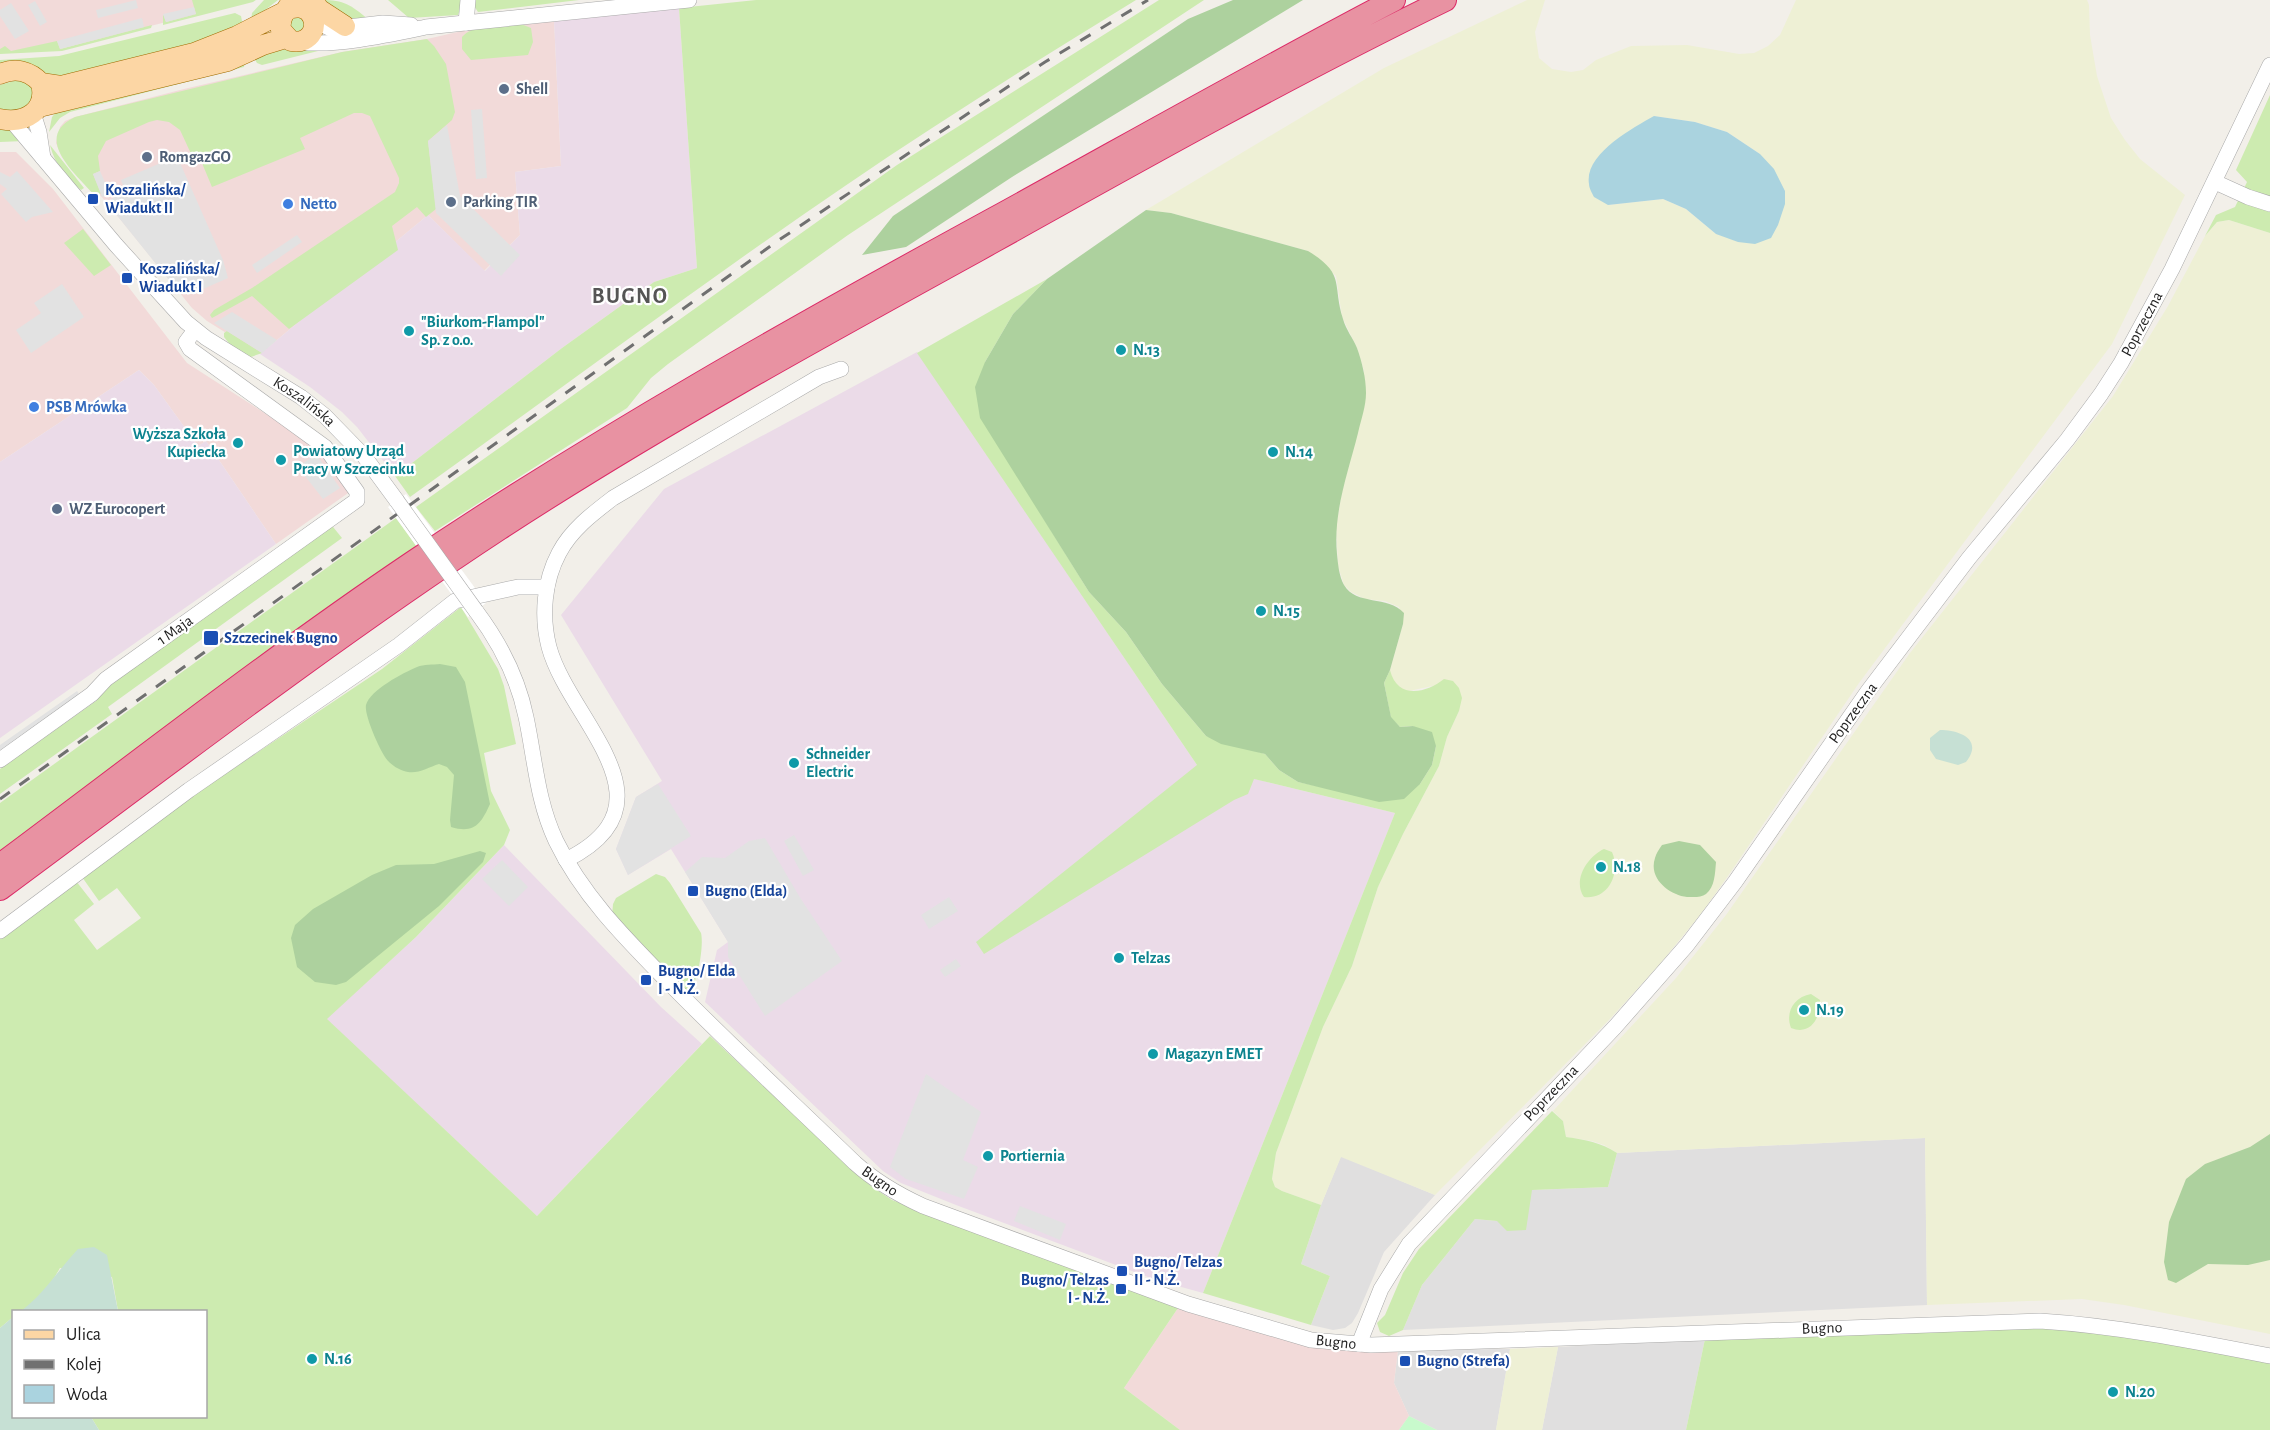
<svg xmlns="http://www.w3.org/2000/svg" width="2270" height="1430" font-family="'Alegreya Sans',sans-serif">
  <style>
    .residential { fill: #e0dfdf }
    .commercial { fill: #f2dad9 }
    .industrial { fill: #ebdbe8 }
    .farmland { fill: #eef0d5; fill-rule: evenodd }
    .grass { fill: #cdebb0 }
    .forest { fill: #add19e }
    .wetland { fill: #c6e0d4 }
    .park { fill: #c8facc }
    .parking { fill: #e2e2e2 }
    .water { fill: #aad3df }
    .pier { fill: #fff }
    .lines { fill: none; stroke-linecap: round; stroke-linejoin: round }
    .minor-casing { stroke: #a9a9a9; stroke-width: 16 }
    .major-casing { stroke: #a06b00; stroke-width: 21 }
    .highway-casing { stroke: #dc2a67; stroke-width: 24 }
    .minor { stroke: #fff; stroke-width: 15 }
    .major { stroke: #fcd6a4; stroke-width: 20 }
    .highway { stroke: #e892a2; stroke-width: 22 }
    .rail { stroke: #707070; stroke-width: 3; stroke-dasharray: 12 12; stroke-linecap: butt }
    .minor-bridge-casing { stroke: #a9a9a9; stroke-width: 16; stroke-linecap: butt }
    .minor-bridge { stroke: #fff; stroke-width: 15 }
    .service-dot { fill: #5c6f8a; stroke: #fff; stroke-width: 2 }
    .transit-dot { fill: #1a4fb4; stroke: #fff; stroke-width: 2 }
    .shop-dot { fill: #3f7fe0; stroke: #fff; stroke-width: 2 }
    .culture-dot { fill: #0f9aa8; stroke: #fff; stroke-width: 2 }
    .labels { text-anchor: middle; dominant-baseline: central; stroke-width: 4.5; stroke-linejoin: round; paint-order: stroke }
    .service-label { font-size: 16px; font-weight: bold; fill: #4e5e75; stroke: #fff; text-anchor: start }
    .transit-label { font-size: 16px; font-weight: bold; fill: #164399; stroke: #fff; text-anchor: start }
    .shop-label { font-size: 16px; font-weight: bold; fill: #366cbe; stroke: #fff; text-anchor: start }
    .culture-label { font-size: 16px; font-weight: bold; fill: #0d838f; stroke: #fff; text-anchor: start }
    .street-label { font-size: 16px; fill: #222; stroke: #fff }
    .district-label { font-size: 22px; font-weight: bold; letter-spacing: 1.5px; fill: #555; stroke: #fff }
  </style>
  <rect width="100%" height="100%" fill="#f2efe9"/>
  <path class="residential" d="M 1925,1138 L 1927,1305 L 1403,1330 L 1422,1285 L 1475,1219 L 1497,1221 L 1532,1190 L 1608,1187 L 1617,1153 Z
    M 1341,1156 L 1435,1195 L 1384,1252 L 1358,1313 L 1352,1323 L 1345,1328 L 1333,1330 L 1311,1325 L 1330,1276 L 1301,1264 L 1321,1205 Z
    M 1705,1339 L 1686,1430 L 1542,1430 L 1558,1347 Z
    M 1510,1349 L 1496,1430 L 1437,1430 L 1409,1416 L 1394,1383 L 1398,1350 Z"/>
  <path class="commercial" d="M 0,0 L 239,0 L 237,4 L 60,49 L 0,52 Z
    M 554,20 L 561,166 L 515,172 L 520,235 L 484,271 L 428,215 L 260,354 L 207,321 L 192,308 L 107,203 L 99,194 L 96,197 L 62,157 L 56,143 L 60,127 L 65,121 L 75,117 L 184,89 L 342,52 L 427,39 L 475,28 Z
    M 0,152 L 16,152 L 53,189 L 187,363 L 319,448 L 351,491 L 276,544 L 206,441 L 198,446 L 154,385 L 139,370 L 0,462 Z
    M 1178,1308 L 1398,1350 L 1394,1383 L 1409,1416 L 1399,1430 L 1180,1430 L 1124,1388 Z"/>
  <path class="industrial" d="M 679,8 L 697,268 L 654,282 L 562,348 L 395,476 L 357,427 L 342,412 L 310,387 L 260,354 L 428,215 L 485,271 L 520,235 L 515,172 L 561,166 L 554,20 Z
    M 917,352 L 1197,765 L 1395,813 L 1203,1293 L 1156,1280 L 956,1205 L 901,1183 L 883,1171 L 705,1002 L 717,950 L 728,942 L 671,849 L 628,875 L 616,849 L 636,797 L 662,781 L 561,615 L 664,489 Z
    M 139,370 L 154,385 L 198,446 L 206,441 L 276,544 L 0,738 L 0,462 Z
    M 504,845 L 661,1007 L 702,1044 L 537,1216 L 326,1019 L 416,937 Z"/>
  <path class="farmland" d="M 1527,0 L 1545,0 L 1535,32 L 1539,58 L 1552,69 L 1571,72 L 1583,70 L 1596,60 L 1631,46 L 1687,45 L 1739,54 L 1754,53 L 1768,46 L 1780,35 L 1796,0 L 2087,0 L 2089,5 L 2090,35 L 2097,76 L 2111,118 L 2125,140 L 2140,159 L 2185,195 L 2112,344 L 1859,683 L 1728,876 L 1700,915 L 1659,965 L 1609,1020 L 1435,1195 L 1341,1157 L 1321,1205 L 1282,1191 L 1275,1187 L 1272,1179 L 1276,1153 L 1323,1027 L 1352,966 L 1378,887 L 1403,834 L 1439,766 L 1447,737 L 1459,711 L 1437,685 L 1409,691 L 1400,689 L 1392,680 L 1390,670 L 1403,624 L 1399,607 L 1385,601 L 1365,599 L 1351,592 L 1344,585 L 1338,566 L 1336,527 L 1342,492 L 1360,423 L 1364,371 L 1357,348 L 1342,317 L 1336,276 L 1308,251 L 1171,213 L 1146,210 L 1384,68 ZM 1654,116 L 1695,122 L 1727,132 L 1760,154 L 1716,234 L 1686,209 L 1663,199 L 1608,205 Z
    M 2229,220 L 2270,233 L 2270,1334 L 2124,1305 L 2082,1299 L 1927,1305 L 1925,1138 L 1617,1153 L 1604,1145 L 1592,1141 L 1566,1137 L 1563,1121 L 1553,1111 L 1676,978 L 1726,915 L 1910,653 L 2113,396 L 2168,306 L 2205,236 L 2217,222 Z
    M 1558,1347 L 1542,1430 L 1496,1430 L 1510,1349 Z"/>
  <path class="grass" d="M 192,0 L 256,0 L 253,2 L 163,25 L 163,14 L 166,22 L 196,14 Z
    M 264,0 L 278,0 L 251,21 L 252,13 Z
    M 322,0 C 344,0 351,5 368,19 L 362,21 L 333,14 Z
    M 388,0 L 463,0 L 458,15 L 409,18 Z
    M 473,0 L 579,0 L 478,12 L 474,6 Z
    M 756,0 L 1136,0 C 1038,60 940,121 845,186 C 698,286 555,393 410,497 L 395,476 L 562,348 L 654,282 L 697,268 L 679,8 Z
    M 1159,0 L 1204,0 L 848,235 L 668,364 L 651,378 L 627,408 L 435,531 L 416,507 L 897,165 Z
    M 235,13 L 241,16 L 243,26 L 230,33 L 72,78 L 51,76 L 34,67 L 0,65 L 0,60 L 59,56 Z
    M 301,16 L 307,27 L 293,35 L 288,22 L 289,18 Z
    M 521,24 L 531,28 L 533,42 L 528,55 L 471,60 L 462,49 L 462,37 C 475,22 503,26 521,24 Z
    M 152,25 L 151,28 L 62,51 L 0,54 L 0,49 L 5,46 L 11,51 L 57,41 L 60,49 Z
    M 427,39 L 434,46 L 446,64 L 455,112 L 452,120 L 428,141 L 436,209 L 426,217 L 417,207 L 392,226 L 398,250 L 289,329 L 252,296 L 212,318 L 210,315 L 214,310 L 252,288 L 395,192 L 399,183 L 399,178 L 370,116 L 362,113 L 354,113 L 300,138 L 305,149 L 212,187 L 199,156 L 193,158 L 180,130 L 169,122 L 157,120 L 149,122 L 106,141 L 98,156 L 100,171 L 93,174 L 101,193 L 96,197 C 77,175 31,138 75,117 L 342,52 Z
    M 334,47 L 262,65 L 257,63 L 254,58 L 275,49 L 301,51 Z
    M 245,62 L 244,67 L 70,112 L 60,118 L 49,132 L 52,117 L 57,111 Z
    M 17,80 L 32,85 L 33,100 C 23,110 15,111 0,110 L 0,85 Z
    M 2270,95 L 2270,233 L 2229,220 L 2217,222 L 2205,236 L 2216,215 L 2235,207 L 2247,182 L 2236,170 Z
    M 0,127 L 11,130 L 24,141 L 0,142 Z
    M 50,145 L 84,188 L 81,190 C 66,177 55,165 50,145 Z
    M 83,229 L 111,265 L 94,276 L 64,243 Z
    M 1047,279 L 1013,314 L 985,362 L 1042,516 L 1089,592 L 1126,632 L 1162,684 L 1206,736 L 1265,754 L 1279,770 L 1298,782 L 1326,788 L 1420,784 L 1432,765 L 1436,746 L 1413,726 L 1400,727 L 1391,718 L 1384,683 L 1390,670 C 1397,699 1425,694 1444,679 L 1453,681 L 1459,688 L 1462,698 L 1459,711 L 1447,737 L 1439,766 L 1403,834 L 1378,887 L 1352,966 L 1323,1027 L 1276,1153 L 1272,1179 L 1275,1187 L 1282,1191 L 1321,1205 L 1301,1264 L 1330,1276 L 1311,1325 L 1203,1293 L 1395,813 L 1254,779 L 1248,794 L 1234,800 L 984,954 L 976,942 L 1197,765 L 917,353 Z
    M 227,331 L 262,353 L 248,358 L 232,347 L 224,337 L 224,333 Z
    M 396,518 L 417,547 L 0,851 L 0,803 Z
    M 329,522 L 342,538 L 108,707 L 112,714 L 0,794 L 0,769 L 96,701 L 102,691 Z
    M 461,607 L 498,669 L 504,686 L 516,744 L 484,753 L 491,791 L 510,830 L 504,845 L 416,937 L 327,1019 L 537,1216 L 710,1036 L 850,1168 L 871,1186 L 892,1200 L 1178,1308 L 1124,1388 L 1180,1430 L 99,1430 L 91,1417 L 206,1416 L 206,1312 L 118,1311 L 112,1277 L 60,1268 C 51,1284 33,1311 14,1312 L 13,1317 L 0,1328 L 0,939 L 76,881 L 94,904 L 74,920 L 97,950 L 141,918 L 117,888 L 99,901 L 82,877 L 200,791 L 382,669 Z
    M 1604,849 L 1612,852 C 1621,872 1609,900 1584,897 C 1572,880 1588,856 1604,849 Z
    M 656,874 L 665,877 L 670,883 L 701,933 C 704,945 698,982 690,990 L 686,991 L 612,916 L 613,904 L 616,898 Z
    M 1811,994 L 1820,1000 C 1821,1017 1811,1036 1791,1028 C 1785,1012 1794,997 1811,994 Z
    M 1552,1111 L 1563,1121 L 1566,1137 C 1586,1140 1600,1142 1617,1153 L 1608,1187 L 1532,1190 L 1526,1230 L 1507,1231 L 1497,1221 L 1475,1219 L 1422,1285 L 1403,1330 L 1389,1336 L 1380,1332 L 1377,1323 L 1385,1315 L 1403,1273 L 1419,1249 Z
    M 2040,1327 L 2138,1337 L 2270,1363 L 2270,1430 L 1686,1430 L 1705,1339 Z"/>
  <path class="forest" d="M 1233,0 L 1303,0 L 1012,177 L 906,247 L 862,255 L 893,216 L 1188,19 Z
    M 1146,210 L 1171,213 L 1308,251 C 1346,274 1332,284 1343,319 C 1346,330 1353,338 1357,348 C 1362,362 1366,378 1366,393 C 1366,406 1361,420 1358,433 C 1348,473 1333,512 1337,554 C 1338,564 1339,576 1344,585 C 1356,606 1388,595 1404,613 L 1403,624 L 1390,670 L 1384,683 L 1391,717 L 1400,727 L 1413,726 L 1432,732 L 1436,746 L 1432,765 L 1420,784 L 1404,799 L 1379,802 L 1298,782 L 1279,770 L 1265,754 L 1221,744 L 1206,736 L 1162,684 L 1126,632 L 1089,592 L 980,418 L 975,387 L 985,362 L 1013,314 L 1047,279 Z
    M 440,664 L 456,667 L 465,682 L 490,804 C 481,824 474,834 451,827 L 450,820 L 454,775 L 447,767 L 439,764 C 429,767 418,774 408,772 C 400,771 389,764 385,757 C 379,748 364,715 366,705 C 370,690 403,673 417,667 C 424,664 433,665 440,664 Z
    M 1679,841 L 1700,845 L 1716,862 C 1715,873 1715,887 1706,894 C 1701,898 1693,897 1687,897 C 1670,895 1648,879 1655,858 C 1656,854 1659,849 1662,845 Z
    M 480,851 L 486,853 L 483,862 L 439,906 L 346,982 L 336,985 L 315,982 L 297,967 L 291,938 L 295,925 L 313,909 L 372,875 L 396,865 L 434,864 Z
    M 2270,1134 L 2270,1260 L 2248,1265 L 2208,1264 L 2176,1283 L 2168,1280 L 2164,1262 L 2169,1222 L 2186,1179 L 2205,1164 L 2250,1147 Z"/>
  <path class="wetland" d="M 1940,730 C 1959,730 1984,739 1966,762 L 1958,765 L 1936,759 L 1930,750 L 1930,738 Z
    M 94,1247 L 107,1255 L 118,1311 L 21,1311 C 44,1294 58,1270 78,1249 Z
    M 13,1317 L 14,1416 L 91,1417 L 99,1430 L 0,1430 L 0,1328 Z"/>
  <path class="park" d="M 1409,1416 L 1437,1430 L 1399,1430 Z"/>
  <path class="parking" d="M 136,0 L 138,8 L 98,18 L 96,10 Z
    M 35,1 L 47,22 L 40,26 L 28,5 Z
    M 11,3 L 29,31 L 15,39 L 0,16 L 0,10 Z
    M 194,7 L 196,14 L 166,22 L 163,14 Z
    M 142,18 L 144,27 L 60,49 L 57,41 Z
    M 482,109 L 487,178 L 476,179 L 471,110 Z
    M 447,125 L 460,196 L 520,255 L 501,276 L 436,213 L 428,141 Z
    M 177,156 L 223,260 L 228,278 L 194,293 L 190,285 L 184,284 L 177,290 L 107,203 L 124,188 L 121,180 Z
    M 17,171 L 53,212 L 32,217 L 26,222 L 1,194 L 7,189 L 0,184 L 0,172 L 10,177 Z
    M 100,171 L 110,194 L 102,197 L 93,174 Z
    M 297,235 L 302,242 L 257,273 L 252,265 Z
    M 62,284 L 84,317 L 31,353 L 16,330 L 41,313 L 34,303 Z
    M 232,312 L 277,340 L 262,353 L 214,323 Z
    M 316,454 L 340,488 L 323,499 L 298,467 Z
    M 77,691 L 81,697 L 0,755 L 0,745 Z
    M 658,784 L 691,836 L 628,875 L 616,849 L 636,797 Z
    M 794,835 L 814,870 L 803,876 L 784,841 Z
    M 765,838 L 799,896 L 842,961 L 765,1016 L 728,957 L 728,942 L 685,872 L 702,857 L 725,858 L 749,841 Z
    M 502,860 L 528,887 L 509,906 L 482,879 Z
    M 949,897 L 958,911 L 929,929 L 921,915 Z
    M 956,959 L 961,966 L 945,977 L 940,970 Z
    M 926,1074 L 981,1112 L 963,1160 L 978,1167 L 964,1199 L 906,1179 L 890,1167 Z
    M 1020,1206 L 1066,1224 L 1060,1240 L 1014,1221 Z"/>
  <path class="water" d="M 1654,116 L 1695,122 L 1727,132 L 1760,154 L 1774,169 L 1785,191 L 1785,204 L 1778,225 L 1771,238 L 1755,244 L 1738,242 L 1716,234 L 1686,209 L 1663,199 L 1608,205 L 1594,197 C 1592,193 1589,188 1589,184 C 1584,154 1633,128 1654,116 Z"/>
  <path class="pier" d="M 406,494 L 486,603 L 468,617 L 388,507 Z"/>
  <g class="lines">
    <defs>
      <g id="minor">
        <path d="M 315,21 L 331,29 L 383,23 L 411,25"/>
        <path d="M 466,23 L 468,0"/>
        <path d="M 301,42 C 334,47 392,34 426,27 L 689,0"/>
        <path d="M 33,113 L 39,132 L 43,158"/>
        <path id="s1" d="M 11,120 L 116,245 L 186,322 L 206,338 L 301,397 L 325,416 L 364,456 L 397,501"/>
        <path d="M 2215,182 L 2248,197 L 2270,204"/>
        <path d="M 476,611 C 500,643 518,678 526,717 C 535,759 537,801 556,841 C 583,897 628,941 672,986 C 731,1046 794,1104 855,1163 C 876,1182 897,1194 923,1206 L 1188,1304 L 1311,1340 L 1371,1345 L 2040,1321 C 2118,1326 2193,1341 2270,1356"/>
        <path d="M 0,760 L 92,694 L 106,679 L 357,500 L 357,492 L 325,447 L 190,349 L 186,342 L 195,330"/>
        <path d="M 566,860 C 681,803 569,721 549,647 C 541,616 544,581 559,553 C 571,530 592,514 613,498 L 819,377 L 841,369"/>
        <path d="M 0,931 L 189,790 L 399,645 L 455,601 L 518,587 L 547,587"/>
        <path d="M 1359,1344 L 1381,1289 L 1409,1244 L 1615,1027 L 1687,945 L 1735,882 L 1868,691 L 1969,558 L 2067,440 L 2101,394 L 2121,363 L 2172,269 L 2270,65"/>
      </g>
      <path id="major" d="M 313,0 L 319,9 L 345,26
        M 0,74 C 15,67 30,71 41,83 C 48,111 25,124 0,119
        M 41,83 L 61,86 L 194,53 L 237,36 L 292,8 L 300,7 L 307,10 C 322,24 311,45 291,41 L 281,30 C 279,17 287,10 292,0
        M 39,107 L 228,61 L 263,45 L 286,38"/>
      <path id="highway" d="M 0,865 C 137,763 272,657 413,562 C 601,436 797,326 995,218 C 1128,145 1260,70 1394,0
        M 0,889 C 165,767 327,642 499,529 C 654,428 816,339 978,250 C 1132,164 1287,77 1445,0"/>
    </defs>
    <use href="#minor" class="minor-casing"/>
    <use href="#major" class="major-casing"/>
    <use href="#highway" class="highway-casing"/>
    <use href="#minor" class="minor"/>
    <use href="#major" class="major"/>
    <use href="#highway" class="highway"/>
    <path class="rail" d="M 0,799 L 779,240 L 1045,62 L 1148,0"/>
    <defs>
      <path id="minor-bridge" d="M 397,501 L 476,611"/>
    </defs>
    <use href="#minor-bridge" class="minor-bridge-casing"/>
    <use href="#minor-bridge" class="minor-bridge"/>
  </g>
  <g class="service-dot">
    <circle cx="504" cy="89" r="6"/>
    <circle cx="147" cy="157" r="6"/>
    <circle cx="451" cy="202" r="6"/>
    <circle cx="57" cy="509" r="6"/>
  </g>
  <g class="transit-dot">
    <rect x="87" y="193" width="12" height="12" rx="3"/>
    <rect x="121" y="272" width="12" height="12" rx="3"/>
    <rect x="203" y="630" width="16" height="16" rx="3"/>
    <rect x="687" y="885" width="12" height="12" rx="3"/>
    <rect x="640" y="974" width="12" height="12" rx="3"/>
    <rect x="1116" y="1265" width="12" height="12" rx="3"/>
    <rect x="1115" y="1283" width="12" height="12" rx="3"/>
    <rect x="1399" y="1355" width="12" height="12" rx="3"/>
  </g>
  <g class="shop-dot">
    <circle cx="288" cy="204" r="6"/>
    <circle cx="34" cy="407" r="6"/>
  </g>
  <g class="culture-dot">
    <circle cx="409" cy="331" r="6"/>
    <circle cx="1121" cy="350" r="6"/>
    <circle cx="238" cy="443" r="6"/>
    <circle cx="1273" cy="452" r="6"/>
    <circle cx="281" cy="460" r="6"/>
    <circle cx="1261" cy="611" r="6"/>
    <circle cx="794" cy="763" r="6"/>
    <circle cx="1601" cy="867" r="6"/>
    <circle cx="1119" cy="958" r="6"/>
    <circle cx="1804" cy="1010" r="6"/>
    <circle cx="1153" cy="1054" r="6"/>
    <circle cx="988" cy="1156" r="6"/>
    <circle cx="312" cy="1359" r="6"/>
    <circle cx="2113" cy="1392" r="6"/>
  </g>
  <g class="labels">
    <g class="service-label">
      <text x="516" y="89">Shell</text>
      <text x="159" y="157">RomgazGO</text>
      <text x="463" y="202">Parking TIR</text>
      <text x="69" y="509">WZ Eurocopert</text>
    </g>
    <g class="transit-label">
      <text x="105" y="190">Koszalińska/<tspan x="105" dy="18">Wiadukt II</tspan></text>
      <text x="139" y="269">Koszalińska/<tspan x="139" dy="18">Wiadukt I</tspan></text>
      <text x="224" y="638">Szczecinek Bugno</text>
      <text x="705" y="891">Bugno (Elda)</text>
      <text x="658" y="971">Bugno/ Elda<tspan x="658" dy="18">I - N.Ż.</tspan></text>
      <text x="1134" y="1262">Bugno/ Telzas<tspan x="1134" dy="18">II - N.Ż.</tspan></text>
      <text x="1109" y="1280" text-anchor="end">Bugno/ Telzas<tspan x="1109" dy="18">I - N.Ż.</tspan></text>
      <text x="1417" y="1361">Bugno (Strefa)</text>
    </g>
    <g class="shop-label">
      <text x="300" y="204">Netto</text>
      <text x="46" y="407">PSB Mrówka</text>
    </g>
    <g class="culture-label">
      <text x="421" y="322">"Biurkom-Flampol"<tspan x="421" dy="18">Sp. z o.o.</tspan></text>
      <text x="1133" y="350">N.13</text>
      <text x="226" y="434" text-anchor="end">Wyższa Szkoła<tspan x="226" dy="18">Kupiecka</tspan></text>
      <text x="293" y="451">Powiatowy Urząd<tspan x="293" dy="18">Pracy w Szczecinku</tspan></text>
      <text x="1285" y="452">N.14</text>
      <text x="1273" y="611">N.15</text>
      <text x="806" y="754">Schneider<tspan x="806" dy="18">Electric</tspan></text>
      <text x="1613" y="867">N.18</text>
      <text x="1131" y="958">Telzas</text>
      <text x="1816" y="1010">N.19</text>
      <text x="1165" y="1054">Magazyn EMET</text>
      <text x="1000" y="1156">Portiernia</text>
      <text x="324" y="1359">N.16</text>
      <text x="2125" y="1392">N.20</text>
    </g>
    <g class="street-label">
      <text transform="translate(2142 324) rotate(-62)">Poprzeczna</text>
      <text stroke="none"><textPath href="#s1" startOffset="410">Koszalińska</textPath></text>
      <text transform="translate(175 630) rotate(-35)">1 Maja</text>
      <text transform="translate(1853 713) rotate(-54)">Poprzeczna</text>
      <text transform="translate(1551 1093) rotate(-46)">Poprzeczna</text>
      <text transform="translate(880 1181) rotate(35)">Bugno</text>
      <text transform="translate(1822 1328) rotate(-2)">Bugno</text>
      <text transform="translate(1336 1342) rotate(6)">Bugno</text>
    </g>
    <g class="district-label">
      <text x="630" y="296">BUGNO</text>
    </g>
  </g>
  <rect x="12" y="1310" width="195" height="108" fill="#ffffff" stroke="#a7a7a7" stroke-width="1.5"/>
  <rect x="24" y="1330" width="30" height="9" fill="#fcd6a4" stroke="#a7a7a7" stroke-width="1.5"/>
  <text x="66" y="1340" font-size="18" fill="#222222">Ulica</text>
  <rect x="24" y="1360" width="30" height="9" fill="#707070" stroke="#a7a7a7" stroke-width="1.5"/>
  <text x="66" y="1370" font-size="18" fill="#222222">Kolej</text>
  <rect x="24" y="1385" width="30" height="18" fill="#aad3df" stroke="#a7a7a7" stroke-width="1.5"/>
  <text x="66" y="1400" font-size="18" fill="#222222">Woda</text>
</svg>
